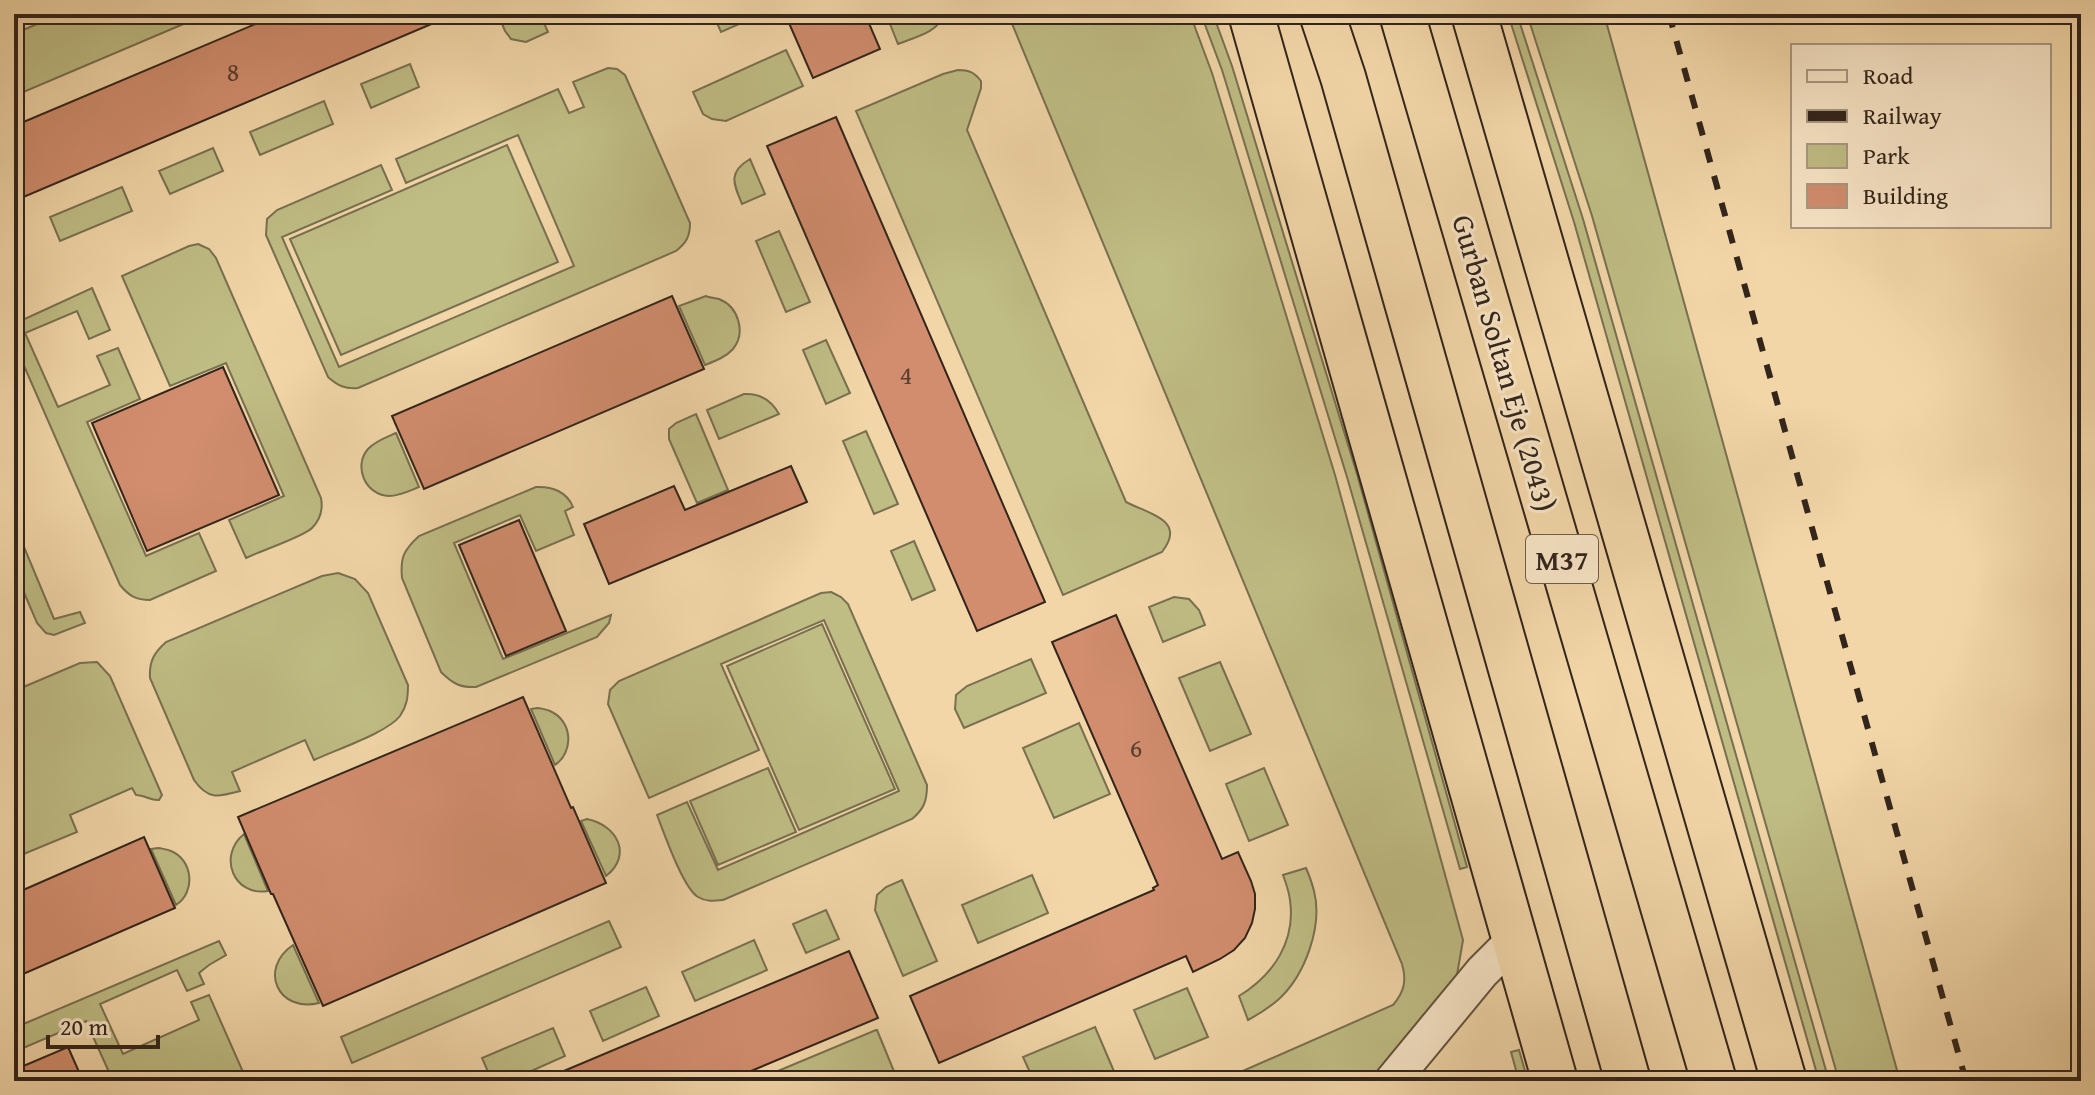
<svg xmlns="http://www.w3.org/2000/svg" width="2095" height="1095" font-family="'Gentium Book Plus',serif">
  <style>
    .green { fill: #bfbc84; stroke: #787050; stroke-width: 2 }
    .building { fill: #d18d6e; stroke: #32251b; stroke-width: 2 }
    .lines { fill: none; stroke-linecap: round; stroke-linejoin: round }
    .street-casing { stroke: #62513e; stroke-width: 38 }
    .highway-casing { stroke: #32251b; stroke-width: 48 }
    .street { stroke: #f7e4c6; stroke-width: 34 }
    .highway { stroke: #f2d6a8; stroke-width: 44 }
    .rail { stroke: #32251b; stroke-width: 6; stroke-dasharray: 14 14; stroke-linecap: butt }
    .labels { text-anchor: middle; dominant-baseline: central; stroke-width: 6; stroke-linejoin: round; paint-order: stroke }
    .number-label { font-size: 26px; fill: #5a3f30 }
    .shield { fill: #f7e4c6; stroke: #6d5e4e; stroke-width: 2 }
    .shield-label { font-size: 28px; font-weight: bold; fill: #32251b }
    .street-label { font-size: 30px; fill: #32251b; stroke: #f7e4c6 }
  </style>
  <rect width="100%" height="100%" fill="#f2d6a8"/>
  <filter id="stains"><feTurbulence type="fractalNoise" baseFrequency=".0025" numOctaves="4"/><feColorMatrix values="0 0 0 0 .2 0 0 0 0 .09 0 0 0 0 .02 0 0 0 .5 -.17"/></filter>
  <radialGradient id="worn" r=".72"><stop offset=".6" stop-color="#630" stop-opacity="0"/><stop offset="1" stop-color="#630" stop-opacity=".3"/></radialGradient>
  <path class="green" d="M 60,14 L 207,14 L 14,96 L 14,34 Z
    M 498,14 L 540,14 L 548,32 L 526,42 L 511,39 L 505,31 Z
    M 713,14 L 762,14 L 721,32 Z
    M 886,14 L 944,14 C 939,32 915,37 898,44 Z
    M 1008,14 L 1190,14 L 1212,73 L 1335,475 L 1463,940 L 1453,998 L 1395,1081 L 1220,1081 L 1393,1005 C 1404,992 1407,981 1402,964 Z
    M 1201,14 L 1213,14 L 1232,66 L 1357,474 L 1467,867 L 1460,869 L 1347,477 L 1222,70 Z
    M 1508,14 L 1517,14 L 1583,219 L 1829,1081 L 1819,1081 L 1574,222 Z
    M 1527,14 L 1604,14 L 1900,1081 L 1839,1081 L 1592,216 Z
    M 786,50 L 803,86 L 726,121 L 712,119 L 703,114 L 693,92 Z
    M 410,64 L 419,87 L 371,108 L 361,84 Z
    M 608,68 L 617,69 L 625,75 L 690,223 C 690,237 686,243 676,251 L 358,388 C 345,389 338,386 328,377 L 266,235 L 267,219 L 277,210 L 381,165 L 392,190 L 282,237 L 339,367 L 574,266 L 518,135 L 406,183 L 396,159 L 558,89 L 569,113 L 584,107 L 573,82 Z
    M 958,70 C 969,70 974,72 981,81 L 981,88 L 967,130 L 1126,502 C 1149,514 1187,520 1162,552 L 1063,595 L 856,111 L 943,74 Z
    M 324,101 L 333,124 L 260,155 L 250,132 Z
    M 507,145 L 558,262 L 341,355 L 290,239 Z
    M 213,148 L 223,171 L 170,194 L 159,171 Z
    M 750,159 L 765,194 L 742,204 C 733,183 728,172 750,159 Z
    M 122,187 L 132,211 L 60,241 L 50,217 Z
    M 779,231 L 810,302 L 786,312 L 756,241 Z
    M 198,244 L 209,249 L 216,258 L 321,498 C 323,509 321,519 312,528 C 303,537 260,551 246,558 L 229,520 L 284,496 L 226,363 L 170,386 L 122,276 L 189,246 Z
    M 92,288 L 110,330 L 89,339 L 77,311 L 25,333 L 58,407 L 110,385 L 97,356 L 118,348 L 140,399 L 87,422 L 146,556 L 199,533 L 216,571 L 150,600 C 136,600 129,596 120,585 L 14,343 L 14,331 L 18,322 Z
    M 706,296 C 707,297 719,299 719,299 C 739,307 746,333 733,349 C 726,357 715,361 705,365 L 679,306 Z
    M 826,340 L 850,393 L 826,404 L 803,350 Z
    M 744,394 C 760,393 771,400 779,414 L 719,439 L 707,410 Z
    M 696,414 L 728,490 L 697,503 L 669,439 L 669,429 L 676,423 Z
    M 866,431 L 898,504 L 874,514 L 843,441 Z
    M 396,433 L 419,487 C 409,491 399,496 389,496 C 365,495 353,466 368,449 C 375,441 387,437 396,433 Z
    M 536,487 C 552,486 567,492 573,507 L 565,511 L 574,535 L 536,551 L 520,515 L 454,543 L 503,659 L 611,615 L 609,623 L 597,637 L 476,687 C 460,688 452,683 441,672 L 402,578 C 400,557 404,550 419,536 Z
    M 14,523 L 54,619 L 80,612 L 85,623 L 54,635 L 46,633 L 37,623 L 14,569 Z
    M 914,541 L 935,590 L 912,600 L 891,551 Z
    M 338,573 L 355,579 L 368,593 L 408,685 C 408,697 407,706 400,716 C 387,733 335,750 314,760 L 305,740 L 232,772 L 240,791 C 218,797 208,800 194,780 L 150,678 C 149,661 154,653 166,642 L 322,576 Z
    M 831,592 L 841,597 L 848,604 L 927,785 C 927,801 924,809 912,819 L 723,900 C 714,901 706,902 698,897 C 683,888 664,833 657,815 L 687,802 L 718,870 L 899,791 L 824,620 L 721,664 L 759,750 L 649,798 L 608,704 L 610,690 L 619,681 L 821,593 Z
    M 1174,597 L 1189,599 L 1199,610 L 1205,625 L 1163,642 L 1149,607 Z
    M 822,624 L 895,789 L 799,830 L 727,666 Z
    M 1031,659 L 1046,693 L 964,728 L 955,709 L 956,695 L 967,686 Z
    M 97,662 L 110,676 L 162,795 L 159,800 C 151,801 145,795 136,795 L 132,788 L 70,815 L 77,832 L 14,858 L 14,691 L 80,663 Z
    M 1220,662 L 1251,734 L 1210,751 L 1179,678 Z
    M 537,708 C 540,708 548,710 550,711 C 573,721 574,752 555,765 L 531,709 Z
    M 1079,723 L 1110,794 L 1054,818 L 1023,748 Z
    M 768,768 L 796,832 L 718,865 L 690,801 Z
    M 1264,768 L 1288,825 L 1249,841 L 1226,784 Z
    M 587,819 C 617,825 633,855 606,876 L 581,821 Z
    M 244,834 L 268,891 C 234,897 217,856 244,834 Z
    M 158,848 C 160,848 169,850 171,851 C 193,860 196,892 176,905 L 151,849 Z
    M 1306,868 C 1309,875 1312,883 1314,891 C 1323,926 1305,975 1279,999 C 1270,1007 1259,1014 1248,1020 L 1239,996 C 1273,975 1296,942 1290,900 C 1289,892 1286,883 1283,875 Z
    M 1032,875 L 1048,913 L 978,943 L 962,905 Z
    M 902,880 L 937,961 L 903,976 L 875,910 L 877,895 L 886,887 Z
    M 826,910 L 839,939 L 806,953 L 793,924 Z
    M 609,921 L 621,947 L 352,1063 L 341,1037 Z
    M 754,940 L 767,970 L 695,1001 L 682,972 Z
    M 219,941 L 226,955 L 209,965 L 199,973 L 204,984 L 187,991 L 177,970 L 100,1004 L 123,1054 L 199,1020 L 191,1002 L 209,995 L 247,1081 L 113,1081 L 86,1021 L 14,1052 L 14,1028 Z
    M 293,945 L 319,1003 C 278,1013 258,969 293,945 Z
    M 646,987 L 659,1016 L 603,1041 L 590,1011 Z
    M 1187,988 L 1208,1037 L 1155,1059 L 1134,1010 Z
    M 1095,1027 L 1116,1076 L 1103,1081 L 1034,1081 L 1023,1057 Z
    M 553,1028 L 565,1056 L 509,1081 L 492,1081 L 482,1058 Z
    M 877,1030 L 898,1081 L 754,1081 L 876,1030 Z
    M 1519,1050 L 1528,1081 L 1519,1081 L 1511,1052 Z"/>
  <path class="building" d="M 279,14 L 455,14 L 14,201 L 14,126 Z
    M 785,14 L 865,14 L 880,49 L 813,78 Z
    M 836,117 L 1045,602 L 977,631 L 767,146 Z
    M 672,296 L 704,369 L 424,489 L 392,416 Z
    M 223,367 L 279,495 L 147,551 L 92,423 Z
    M 791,466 L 807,502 L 609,584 L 584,524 L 674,486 L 685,510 Z
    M 519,520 L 566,631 L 506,656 L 459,545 Z
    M 1116,615 L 1222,859 L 1238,852 L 1251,881 L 1255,894 L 1255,909 L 1252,923 L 1245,938 L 1234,950 L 1220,959 L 1193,972 L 1186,956 L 939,1063 L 910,996 L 1154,890 L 1153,888 L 1158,885 L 1052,642 Z
    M 523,697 L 571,808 L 573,807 L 606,883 L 323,1006 L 273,894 L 271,894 L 238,817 Z
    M 144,837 L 175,908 L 14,978 L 14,894 Z
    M 849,951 L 878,1018 L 727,1081 L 540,1081 Z
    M 68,1047 L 83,1081 L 14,1081 L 14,1070 Z"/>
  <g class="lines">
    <defs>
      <path id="street" d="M 1392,1081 L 1482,972 L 1514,940"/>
      <path id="highway" d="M 1251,14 L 1555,1081
        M 1322,14 L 1343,77 L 1628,1081
        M 1402,14 L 1714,1081
        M 1474,14 L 1784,1081"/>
    </defs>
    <use href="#street" class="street-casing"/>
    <use href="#highway" class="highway-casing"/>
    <use href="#street" class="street"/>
    <use href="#highway" class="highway"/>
    <path class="rail" d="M 1669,14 L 1966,1081"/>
  </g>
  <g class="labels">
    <g class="number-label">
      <text x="233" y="71">8</text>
      <text x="906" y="374">4</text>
      <text x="1136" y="747">6</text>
    </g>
    <rect class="shield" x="1526" y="535" width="72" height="48" rx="6"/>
    <g class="shield-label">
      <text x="1562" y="559">M37</text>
    </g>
    <g class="street-label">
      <text transform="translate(1505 363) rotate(74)">Gurban Soltan Eje (2043)</text>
    </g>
  </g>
  <rect width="2095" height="1095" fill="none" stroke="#f2d6a8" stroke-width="48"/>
  <rect x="16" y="16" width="2063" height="1063" fill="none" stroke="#32251b" stroke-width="4"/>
  <rect x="24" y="24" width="2047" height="1047" fill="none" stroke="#32251b" stroke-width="2"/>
  <rect x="1791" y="44" width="260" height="184" fill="#f7e4c6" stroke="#a89882" stroke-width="2"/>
  <rect x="1807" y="70" width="40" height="12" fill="#f7e4c6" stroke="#a89882" stroke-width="2"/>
  <text x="1863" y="84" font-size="24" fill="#32251b">Road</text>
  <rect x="1807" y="110" width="40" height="12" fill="#32251b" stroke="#a89882" stroke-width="2"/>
  <text x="1863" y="124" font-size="24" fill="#32251b">Railway</text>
  <rect x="1807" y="144" width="40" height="24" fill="#bfbc84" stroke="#a89882" stroke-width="2"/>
  <text x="1863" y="164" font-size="24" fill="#32251b">Park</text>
  <rect x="1807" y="184" width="40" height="24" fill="#d18d6e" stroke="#a89882" stroke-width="2"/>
  <text x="1863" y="204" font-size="24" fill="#32251b">Building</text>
  <path d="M48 1035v12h110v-12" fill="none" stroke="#32251b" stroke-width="4"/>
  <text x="60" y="1035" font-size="24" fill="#32251b" stroke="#f7e4c6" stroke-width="6" paint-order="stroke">20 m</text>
  <rect width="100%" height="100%" filter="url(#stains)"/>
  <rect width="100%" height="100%" fill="url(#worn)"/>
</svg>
